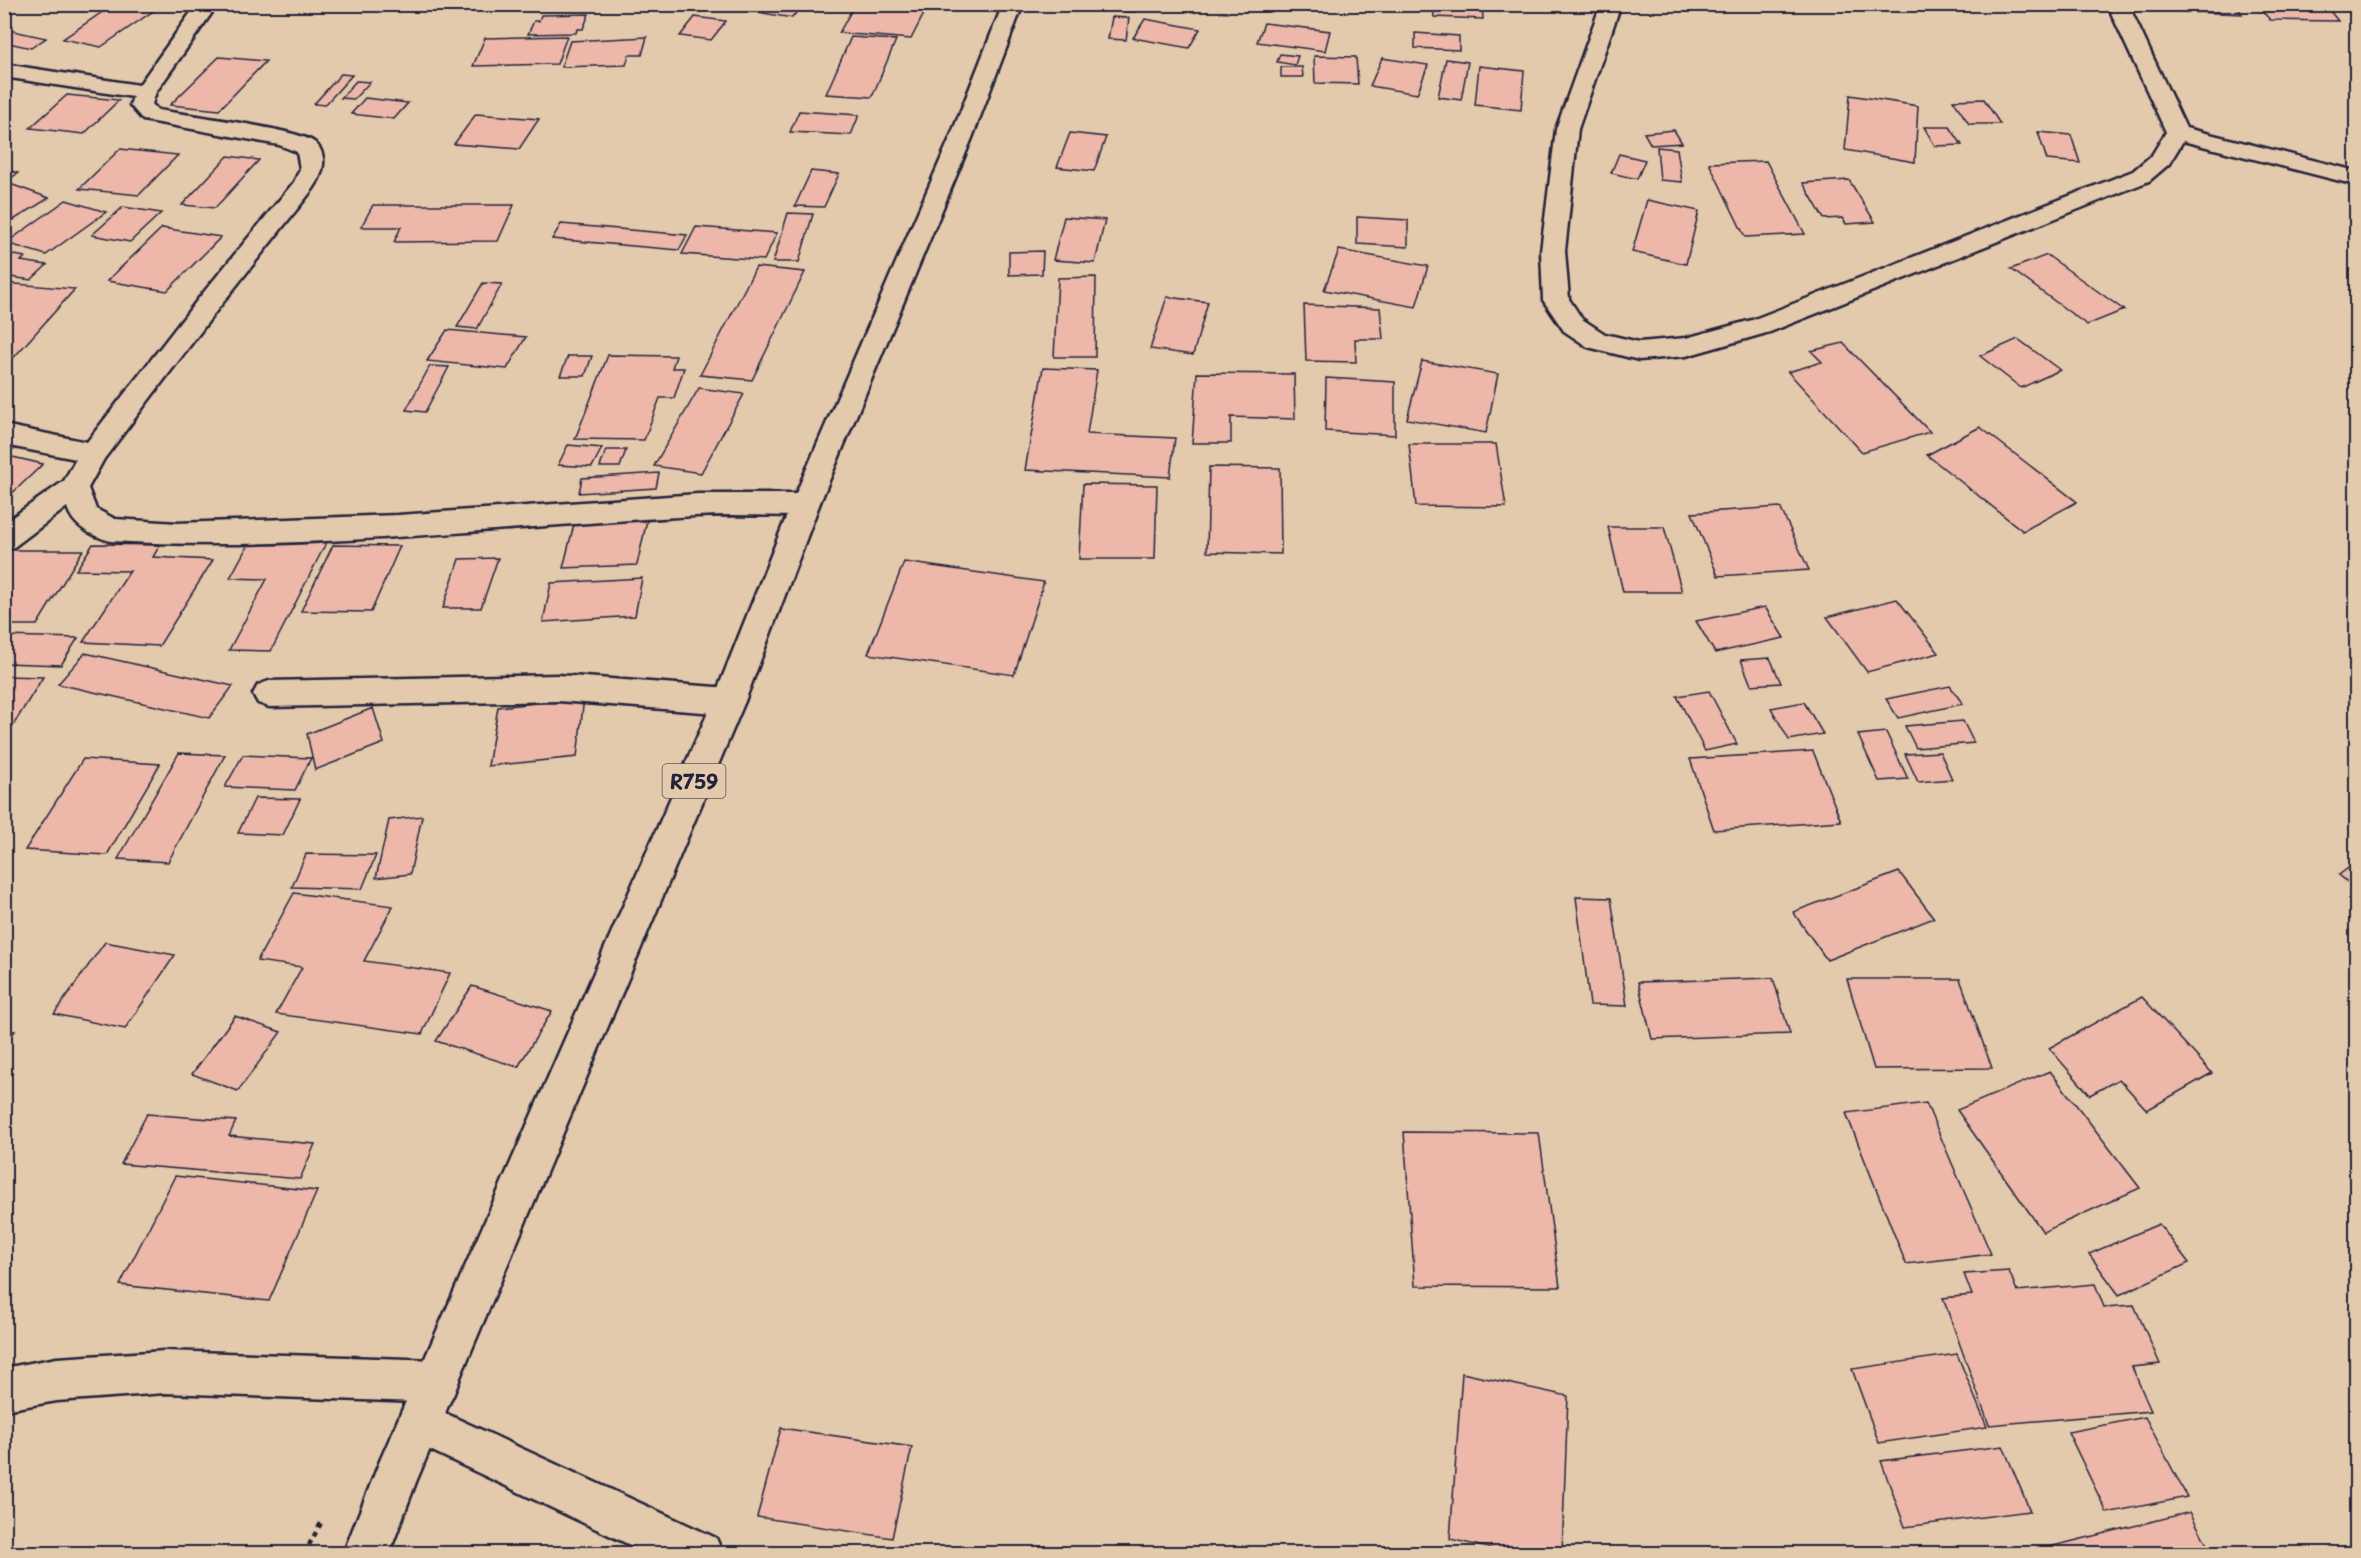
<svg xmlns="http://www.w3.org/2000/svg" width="2361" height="1558" font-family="'Playpen Sans',sans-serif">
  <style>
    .building { fill: #edb7aa; stroke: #22223b; stroke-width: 1.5 }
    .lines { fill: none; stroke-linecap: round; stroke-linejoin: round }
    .minor-casing { stroke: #22223b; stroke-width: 5 }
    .major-casing { stroke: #22223b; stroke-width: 5 }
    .path { stroke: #22223b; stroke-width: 4.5; stroke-dasharray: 5 5; stroke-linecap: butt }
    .minor { fill: #e4caac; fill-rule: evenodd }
    .major { fill: #e4caac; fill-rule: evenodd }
    .labels { text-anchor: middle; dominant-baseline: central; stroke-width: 5; stroke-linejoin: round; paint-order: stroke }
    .shield { fill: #e4caac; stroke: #5c545d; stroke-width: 1.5 }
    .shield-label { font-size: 20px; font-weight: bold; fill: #22223b }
  </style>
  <rect width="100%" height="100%" fill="#e4caac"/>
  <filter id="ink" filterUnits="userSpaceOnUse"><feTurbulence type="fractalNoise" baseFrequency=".0167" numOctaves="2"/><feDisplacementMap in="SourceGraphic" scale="12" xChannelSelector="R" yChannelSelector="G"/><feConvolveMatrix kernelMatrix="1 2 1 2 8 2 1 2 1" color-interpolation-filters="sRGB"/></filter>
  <g filter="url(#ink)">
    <path class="building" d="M 114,4 L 134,4 L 156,9 L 101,47 L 63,39 Z
      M 710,4 L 803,4 L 792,18 Z
      M 855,4 L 929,4 L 911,39 L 839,33 Z
      M 1116,4 L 1137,4 L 1135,12 L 1115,11 Z
      M 1365,4 L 1408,4 L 1408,10 L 1366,10 Z
      M 1433,4 L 1482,4 L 1483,19 L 1434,17 Z
      M 2141,4 L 2235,4 L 2242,14 L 2144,10 Z
      M 2326,6 L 2338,21 L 2270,20 L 2259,7 Z
      M 589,14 L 583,29 L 577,29 L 576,33 L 528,34 L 534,21 L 539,21 L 541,15 Z
      M 695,17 L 726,21 L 711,40 L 680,36 Z
      M 1112,17 L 1129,18 L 1126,40 L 1108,39 Z
      M 1145,19 L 1200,29 L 1189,48 L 1133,38 Z
      M 1264,23 L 1330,31 L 1325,51 L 1257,42 Z
      M 4,29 L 46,38 L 31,48 L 4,42 Z
      M 1415,33 L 1459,36 L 1459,50 L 1415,48 Z
      M 567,36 L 557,64 L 473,66 L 485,38 Z
      M 647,37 L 642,55 L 629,55 L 626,65 L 561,67 L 570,41 Z
      M 851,37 L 896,40 L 872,97 L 826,94 Z
      M 1280,54 L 1298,56 L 1295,65 L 1277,62 Z
      M 1314,56 L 1356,57 L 1358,84 L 1315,83 Z
      M 219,57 L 266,61 L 219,110 L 170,105 Z
      M 1382,58 L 1428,65 L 1417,94 L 1370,86 Z
      M 1446,59 L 1468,62 L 1461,100 L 1438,97 Z
      M 1479,66 L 1524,71 L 1521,110 L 1475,105 Z
      M 1281,67 L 1302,67 L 1303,77 L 1281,77 Z
      M 341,74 L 352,75 L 325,105 L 314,104 Z
      M 356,81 L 370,82 L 354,99 L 341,98 Z
      M 67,95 L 119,100 L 84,134 L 30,128 Z
      M 1850,95 L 1918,106 L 1915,162 L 1845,150 Z
      M 365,98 L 408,103 L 394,119 L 351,114 Z
      M 1984,99 L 2000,124 L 1969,124 L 1953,100 Z
      M 799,111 L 859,115 L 851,135 L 790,132 Z
      M 476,114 L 539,119 L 519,149 L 454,144 Z
      M 1924,127 L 1950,127 L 1962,145 L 1935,146 Z
      M 1674,130 L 1682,143 L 1651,145 L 1644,133 Z
      M 2038,132 L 2071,135 L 2080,163 L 2047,160 Z
      M 1070,133 L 1106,137 L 1094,171 L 1057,167 Z
      M 1657,147 L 1677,149 L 1682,182 L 1660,180 Z
      M 120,149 L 178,155 L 139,195 L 79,189 Z
      M 1619,154 L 1645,160 L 1637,179 L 1611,173 Z
      M 228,156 L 259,160 L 215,208 L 182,205 Z
      M 1766,161 L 1805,234 L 1745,237 L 1709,163 Z
      M 4,169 L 18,173 L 4,183 Z
      M 811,171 L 839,174 L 824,207 L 795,206 Z
      M 1849,180 L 1875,222 L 1846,224 L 1842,218 L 1824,219 L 1803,183 Z
      M 13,185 L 49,198 L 4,226 L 4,190 Z
      M 66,200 L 106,212 L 46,255 L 6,243 Z
      M 1647,200 L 1699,211 L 1686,264 L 1632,252 Z
      M 373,205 L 514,205 L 498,241 L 394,242 L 401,227 L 361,227 Z
      M 123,207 L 161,213 L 130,242 L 92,235 Z
      M 788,213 L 813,214 L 799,262 L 773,262 Z
      M 1064,217 L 1105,220 L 1095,263 L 1053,260 Z
      M 1357,217 L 1408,220 L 1408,247 L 1357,244 Z
      M 561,224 L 687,235 L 679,250 L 552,239 Z
      M 696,227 L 777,233 L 764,260 L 682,254 Z
      M 162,228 L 221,237 L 167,291 L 107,281 Z
      M 1339,250 L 1428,266 L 1416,307 L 1324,290 Z
      M 1043,251 L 1042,274 L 1009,275 L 1009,252 Z
      M 4,253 L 25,257 L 21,261 L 47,265 L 31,280 L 4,276 Z
      M 2047,255 L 2124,310 L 2087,325 L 2011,269 Z
      M 756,267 L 805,272 L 752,380 L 700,375 Z
      M 1096,277 L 1095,357 L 1054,357 L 1058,278 Z
      M 4,283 L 75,289 L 8,364 L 4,363 Z
      M 483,283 L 502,284 L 477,329 L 457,327 Z
      M 1167,297 L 1208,302 L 1193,355 L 1150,349 Z
      M 1304,305 L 1380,308 L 1383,339 L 1355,339 L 1356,362 L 1306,361 Z
      M 447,330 L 526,337 L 507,369 L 427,361 Z
      M 2018,339 L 2060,370 L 2021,388 L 1980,356 Z
      M 1843,343 L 1930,432 L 1862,452 L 1788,372 L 1822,362 L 1811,351 Z
      M 608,355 L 676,356 L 672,368 L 684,368 L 674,398 L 660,398 L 644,440 L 575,439 Z
      M 568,356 L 592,356 L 585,376 L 560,376 Z
      M 1422,361 L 1498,374 L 1486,433 L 1407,419 Z
      M 430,366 L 449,367 L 425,412 L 406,410 Z
      M 1043,368 L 1097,370 L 1087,434 L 1175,438 L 1170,477 L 1025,470 Z
      M 1197,373 L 1294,374 L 1295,419 L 1231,417 L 1231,443 L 1192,443 Z
      M 1326,378 L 1395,382 L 1395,435 L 1325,431 Z
      M 699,388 L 744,394 L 701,473 L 654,466 Z
      M 1980,427 L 2077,502 L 2023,531 L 1927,455 Z
      M 1409,444 L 1496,444 L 1506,507 L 1416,506 Z
      M 568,445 L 602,448 L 592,467 L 558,465 Z
      M 606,450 L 626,450 L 620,467 L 600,467 Z
      M 4,455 L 43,464 L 4,501 Z
      M 1209,467 L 1280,468 L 1281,554 L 1207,552 Z
      M 659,473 L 656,488 L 579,493 L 582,478 Z
      M 1083,484 L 1157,485 L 1155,559 L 1079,559 Z
      M 1780,507 L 1809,570 L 1718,576 L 1692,513 Z
      M 647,520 L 637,565 L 563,568 L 574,524 Z
      M 1608,527 L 1664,527 L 1682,592 L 1623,592 Z
      M 287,538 L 328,539 L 271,651 L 229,650 L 267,579 L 230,578 L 249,543 L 284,544 Z
      M 93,544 L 160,545 L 153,557 L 213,560 L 159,646 L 83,642 L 130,571 L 76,570 Z
      M 333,545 L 400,546 L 371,612 L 301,611 Z
      M 6,550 L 83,550 L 37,625 L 4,625 Z
      M 498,558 L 481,608 L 443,608 L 459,559 Z
      M 904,562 L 1044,582 L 1014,675 L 868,654 Z
      M 642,578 L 635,616 L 543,622 L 551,583 Z
      M 1897,599 L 1939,653 L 1867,672 L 1827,617 Z
      M 1765,607 L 1784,638 L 1715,653 L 1696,621 Z
      M 4,636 L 78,638 L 61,665 L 4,663 Z
      M 85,653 L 233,686 L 209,718 L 58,684 Z
      M 1770,658 L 1781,683 L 1751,685 L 1741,660 Z
      M 4,676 L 43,677 L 4,740 Z
      M 1950,686 L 1963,704 L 1898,718 L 1886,699 Z
      M 1709,691 L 1737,744 L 1705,751 L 1677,696 Z
      M 584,698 L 577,757 L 488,766 L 498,707 Z
      M 1804,702 L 1823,734 L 1789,740 L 1771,708 Z
      M 373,708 L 384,743 L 315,770 L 307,734 Z
      M 1963,721 L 1974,743 L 1916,748 L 1905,726 Z
      M 1886,732 L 1908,779 L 1879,781 L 1858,735 Z
      M 1813,751 L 1841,821 L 1714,830 L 1690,759 Z
      M 1940,752 L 1952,779 L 1918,782 L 1905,754 Z
      M 179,753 L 225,755 L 168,862 L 118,859 Z
      M 243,755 L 311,758 L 295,790 L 225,787 Z
      M 83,759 L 160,764 L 107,855 L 25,850 Z
      M 255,798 L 300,799 L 283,835 L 238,833 Z
      M 422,816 L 410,874 L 376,878 L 389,820 Z
      M 306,854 L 376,855 L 362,889 L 292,887 Z
      M 2356,862 L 2356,889 L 2339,875 Z
      M 1899,872 L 1934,918 L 1827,960 L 1793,912 Z
      M 294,893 L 393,906 L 364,961 L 450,973 L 422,1034 L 276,1014 L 302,967 L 257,961 Z
      M 1576,897 L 1611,898 L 1627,1006 L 1590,1005 Z
      M 105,942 L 175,955 L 125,1029 L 54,1014 Z
      M 1773,978 L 1790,1034 L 1652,1039 L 1638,982 Z
      M 1847,979 L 1960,979 L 1992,1068 L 1874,1069 Z
      M 472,986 L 552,1011 L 518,1067 L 436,1041 Z
      M 2142,997 L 2212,1073 L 2147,1110 L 2119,1079 L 2090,1095 L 2049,1048 Z
      M 235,1016 L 281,1032 L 238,1091 L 192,1074 Z
      M 4,1029 L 15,1031 L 4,1045 Z
      M 2050,1071 L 2140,1188 L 2043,1232 L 1957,1110 Z
      M 1926,1103 L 1991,1254 L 1906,1264 L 1846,1113 Z
      M 147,1114 L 236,1121 L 229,1136 L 315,1144 L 300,1179 L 121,1164 Z
      M 1404,1132 L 1539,1133 L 1560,1287 L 1415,1286 Z
      M 175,1176 L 317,1191 L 269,1301 L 120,1285 Z
      M 2159,1224 L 2189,1263 L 2119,1295 L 2089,1254 Z
      M 2009,1271 L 2017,1291 L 2095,1284 L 2104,1307 L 2134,1305 L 2160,1364 L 2132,1367 L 2151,1411 L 1989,1425 L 1943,1298 L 1972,1295 L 1964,1274 Z
      M 1957,1354 L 1987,1427 L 1879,1443 L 1852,1369 Z
      M 1462,1373 L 1568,1396 L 1562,1554 L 1514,1554 L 1450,1539 Z
      M 2145,1417 L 2187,1497 L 2107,1513 L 2068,1432 Z
      M 781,1428 L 912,1447 L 892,1538 L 757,1517 Z
      M 2003,1446 L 2030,1511 L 1905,1527 L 1881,1461 Z
      M 2190,1512 L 2212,1554 L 2039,1554 L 2037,1550 Z"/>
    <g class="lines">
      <defs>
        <path id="minor" d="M 197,4 L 218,4 L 156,92 L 152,104 L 158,110 C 186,115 298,129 314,142 C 330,155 322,176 313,189 L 217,310 L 104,459 L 88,488 L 96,509 L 115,519 L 177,523 L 398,515 L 698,494 L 805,494 L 815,498 L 819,505 L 815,512 L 805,516 C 769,516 732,514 696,516 C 501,526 305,553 110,541 C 91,535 73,527 67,507 L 14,547 L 4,550 L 4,523 L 64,481 L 76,459 L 4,445 L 4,425 L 87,442 L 199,298 L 294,182 L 300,169 L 297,152 L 279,145 L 143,120 L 130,105 L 133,97 L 4,77 L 4,64 L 139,85 Z
          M 1601,4 L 1621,4 L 1578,129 L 1565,251 L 1569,299 L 1582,319 L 1605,334 L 1639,342 L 1686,338 L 1752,320 L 2133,171 L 2152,155 L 2166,132 L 2107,4 L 2128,4 L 2186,128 L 2356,171 L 2356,185 L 2183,141 L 2169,164 L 2149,181 L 1770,332 L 1686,356 L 1639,360 L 1588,347 L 1564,331 L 1543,300 L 1541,251 L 1556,129 Z
          M 558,675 L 729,688 L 740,692 L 745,701 L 740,710 L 729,714 L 558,701 L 269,707 L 258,703 L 253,694 L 258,685 L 269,681 Z
          M 165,1351 L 438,1360 L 453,1366 L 459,1381 L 453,1396 L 438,1402 L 421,1402 L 716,1538 L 723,1554 L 649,1554 L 405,1438 L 398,1423 L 405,1408 L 419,1402 L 165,1393 L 57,1401 L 4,1410 L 4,1368 L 57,1358 Z"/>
        <path id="major" d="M 1003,4 L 1023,4 L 972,138 L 819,505 L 745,701 L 416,1482 L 389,1554 L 343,1554 L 379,1463 L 713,701 L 791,505 L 950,138 Z"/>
      </defs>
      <use href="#minor" class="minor-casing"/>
      <use href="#major" class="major-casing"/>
      <path class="path" d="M 304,1554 L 321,1523"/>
      <use href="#minor" class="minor"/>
      <use href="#major" class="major"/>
    </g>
  </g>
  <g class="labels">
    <rect class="shield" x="662.5" y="764" width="63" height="34" rx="4.5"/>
    <g class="shield-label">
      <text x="694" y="781">R759</text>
    </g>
  </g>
  <rect width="2361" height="1558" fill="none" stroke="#e4caac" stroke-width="24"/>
  <rect x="12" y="12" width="2337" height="1534" fill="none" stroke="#22223b" stroke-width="2" filter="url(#ink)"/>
</svg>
